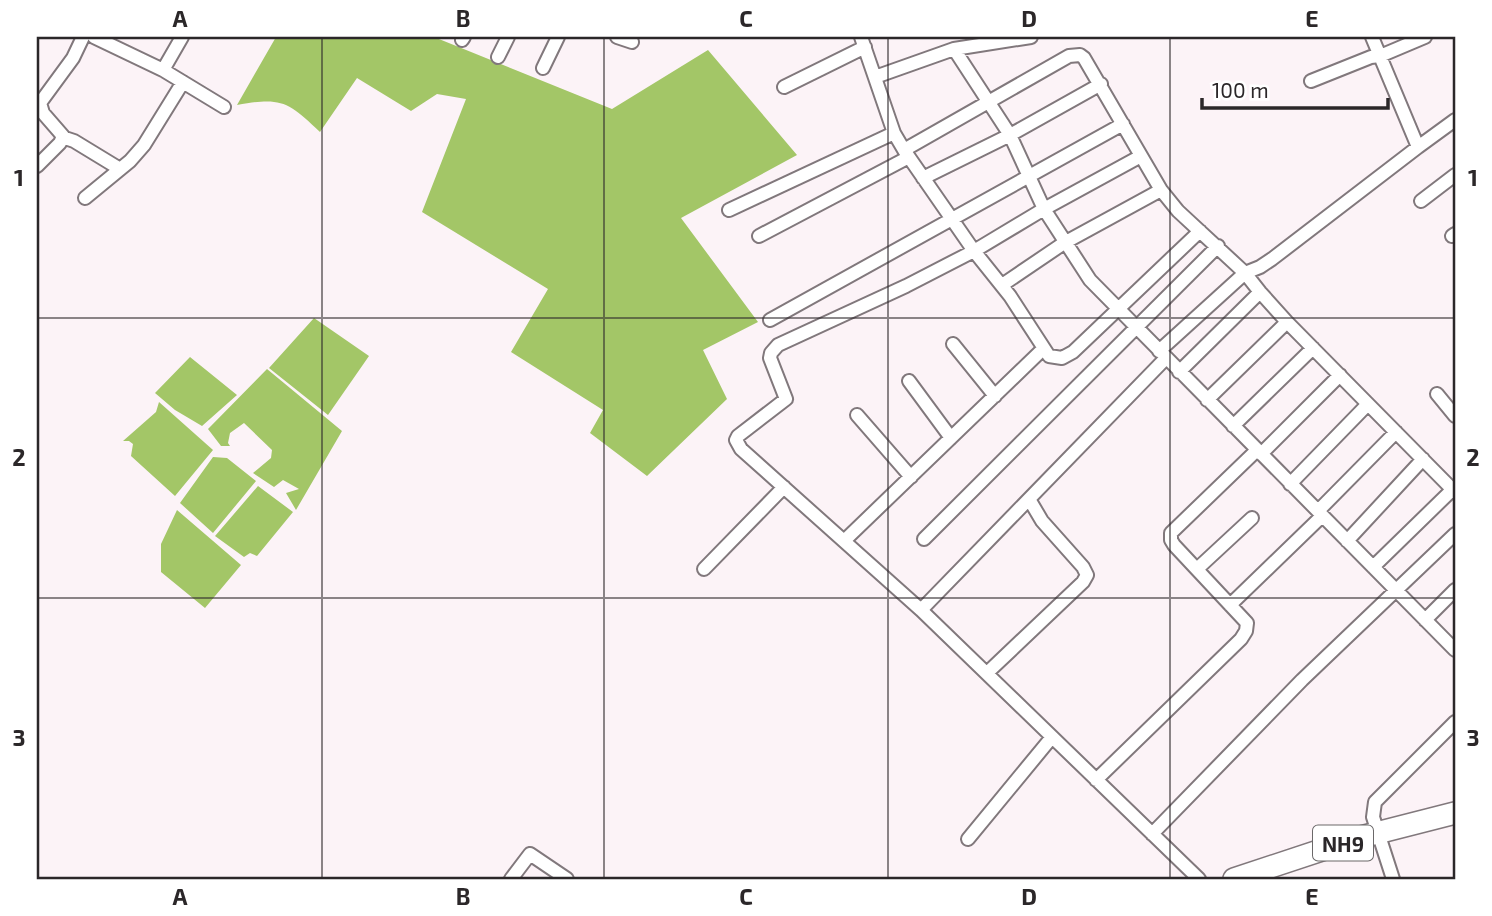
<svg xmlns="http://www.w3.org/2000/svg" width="1492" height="916" font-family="'Exo 2',sans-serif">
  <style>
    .water { fill: #a3c667 }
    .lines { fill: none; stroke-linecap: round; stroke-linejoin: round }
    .minor-casing { stroke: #81787c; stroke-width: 16 }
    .trunk-casing { stroke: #81787c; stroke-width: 24 }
    .minor { stroke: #fff; stroke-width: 12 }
    .trunk { stroke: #fff; stroke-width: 21 }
    .grid { fill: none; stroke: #2b2729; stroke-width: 2; stroke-opacity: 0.55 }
    .labels { text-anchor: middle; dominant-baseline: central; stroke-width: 7; stroke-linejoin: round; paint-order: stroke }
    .shield { fill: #fff; stroke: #6b6869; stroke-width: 2 }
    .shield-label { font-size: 21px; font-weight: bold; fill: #2b2729 }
    .neatline { fill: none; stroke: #2b2729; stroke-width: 2.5 }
    .grid-label { font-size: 23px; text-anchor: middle; font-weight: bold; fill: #2b2729 }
  </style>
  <rect width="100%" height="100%" fill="#fcf3f7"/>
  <path class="water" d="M 276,37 L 434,37 L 612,109 L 708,50 L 797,155 L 681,218 L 758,322 L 703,350 L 727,399 L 647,476 L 590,433 L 603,410 L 511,352 L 548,289 L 422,212 L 466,99 L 437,94 L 411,111 L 357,78 L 320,132 C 288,101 281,97 237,105 Z
    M 314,318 L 369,356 L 328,415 L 269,368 Z
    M 190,357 L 237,395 L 202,426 L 175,410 L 155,393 Z
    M 267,369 L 342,431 L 296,510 L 286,493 L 299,489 L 283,480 L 274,487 L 253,473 L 271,458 L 272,450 L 244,423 L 230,433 L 228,443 L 230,446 L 221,446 L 208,429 Z
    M 159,402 L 213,450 L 175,496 L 131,456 L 133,444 L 129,441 L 123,441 L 156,412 Z
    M 213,457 L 227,458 L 256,481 L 213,533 L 180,503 Z
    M 258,486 L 293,512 L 257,556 L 250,553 L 244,557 L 215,536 Z
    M 177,510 L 241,565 L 205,608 L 161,572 L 161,544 Z"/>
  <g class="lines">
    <defs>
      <path id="minor" d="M 94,37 L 163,70 L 224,107
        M 617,37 L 632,42
        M 861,37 L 894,133 L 904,150 L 974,251 L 1010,296 L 1049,356 L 1062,358 L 1073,352 L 1200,231
        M 1372,37 L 1418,147
        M 462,40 L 464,37
        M 954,49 L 1010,135 L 1044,209 L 1090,280 L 1455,650
        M 498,57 L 508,37
        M 543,68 L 558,37
        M 163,70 L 182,37
        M 875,77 L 954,49 L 1031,37
        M 1311,81 L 1371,57 L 1380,56 L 1425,37
        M 784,87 L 865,47
        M 62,137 L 74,141 L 120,169
        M 904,150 L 1069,56 L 1080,55 L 1084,58 L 1161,190 L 1178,211 L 1245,273 L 1260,292 L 1287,322 L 1455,492
        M 1141,156 L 1044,209 L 974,251 L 906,286 L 778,345 L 771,353 L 770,358 L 786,399 L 738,436 L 736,440 L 741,449 L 921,610 L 1199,879
        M 37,166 L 60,143 L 63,136 L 43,113 L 40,103 L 73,58 L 83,37
        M 923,178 L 1010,135 L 1101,84
        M 85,198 L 130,161 L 144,145 L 183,82
        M 1421,201 L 1455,175
        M 729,210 L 894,133
        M 759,236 L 909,157
        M 1452,236 L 1455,234
        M 1002,285 L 1064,243 L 1161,190
        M 770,320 L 1123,124
        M 953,344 L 995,396
        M 1159,351 L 1245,273 L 1260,267 L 1272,259 L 1418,147 L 1455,120
        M 1179,372 L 1260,292
        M 909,381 L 951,438
        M 1437,394 L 1455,416
        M 1207,400 L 1287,322
        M 857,415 L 911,477
        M 1233,426 L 1313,348
        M 1261,454 L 1340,375
        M 1290,484 L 1368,404
        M 1318,511 L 1396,432
        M 924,539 L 1218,246
        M 845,540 L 1043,349
        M 1347,541 L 1423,459
        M 1373,567 L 1453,489
        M 704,569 L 784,487
        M 1197,569 L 1252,518
        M 1230,605 L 1322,516
        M 921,610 L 1166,358
        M 1425,620 L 1455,590
        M 987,673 L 1083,582 L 1087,575 L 1083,567 L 1042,521 L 1029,499
        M 1096,780 L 1241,639 L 1246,631 L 1247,623 L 1174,545 L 1171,540 L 1171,533 L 1257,450
        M 1152,834 L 1302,680 L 1455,534
        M 968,839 L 1052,737
        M 511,879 L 530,854 L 567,879
        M 1393,879 L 1373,817 L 1375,802 L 1455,722"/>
      <path id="trunk" d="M 1234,879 L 1361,837 L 1455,813"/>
    </defs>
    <use href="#minor" class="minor-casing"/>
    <use href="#trunk" class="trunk-casing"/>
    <use href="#minor" class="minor"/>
    <use href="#trunk" class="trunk"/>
  </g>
  <path class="grid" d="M 322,37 L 322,879M 604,37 L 604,879M 888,37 L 888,879M 1170,37 L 1170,879M 37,318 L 1455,318M 37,598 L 1455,598"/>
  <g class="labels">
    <rect class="shield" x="1313" y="825.5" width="60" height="35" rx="5"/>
    <g class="shield-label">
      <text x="1343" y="843">NH9</text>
    </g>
  </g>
  <rect width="1492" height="916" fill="none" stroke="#ffffff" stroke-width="77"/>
  <path d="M1202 98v10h186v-10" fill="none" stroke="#2b2729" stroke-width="3.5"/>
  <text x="1212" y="98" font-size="21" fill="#2b2729" stroke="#ffffff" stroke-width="5" paint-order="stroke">100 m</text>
  <rect x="38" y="38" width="1416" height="840" class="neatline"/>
  <g class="grid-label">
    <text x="180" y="27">A</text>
    <text x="463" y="27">B</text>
    <text x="746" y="27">C</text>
    <text x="1029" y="27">D</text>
    <text x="1312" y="27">E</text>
    <text x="19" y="186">1</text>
    <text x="1473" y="186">1</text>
    <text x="19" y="466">2</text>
    <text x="1473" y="466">2</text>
    <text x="19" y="746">3</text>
    <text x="1473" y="746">3</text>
    <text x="180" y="905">A</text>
    <text x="463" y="905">B</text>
    <text x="746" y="905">C</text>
    <text x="1029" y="905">D</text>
    <text x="1312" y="905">E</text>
  </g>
</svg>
